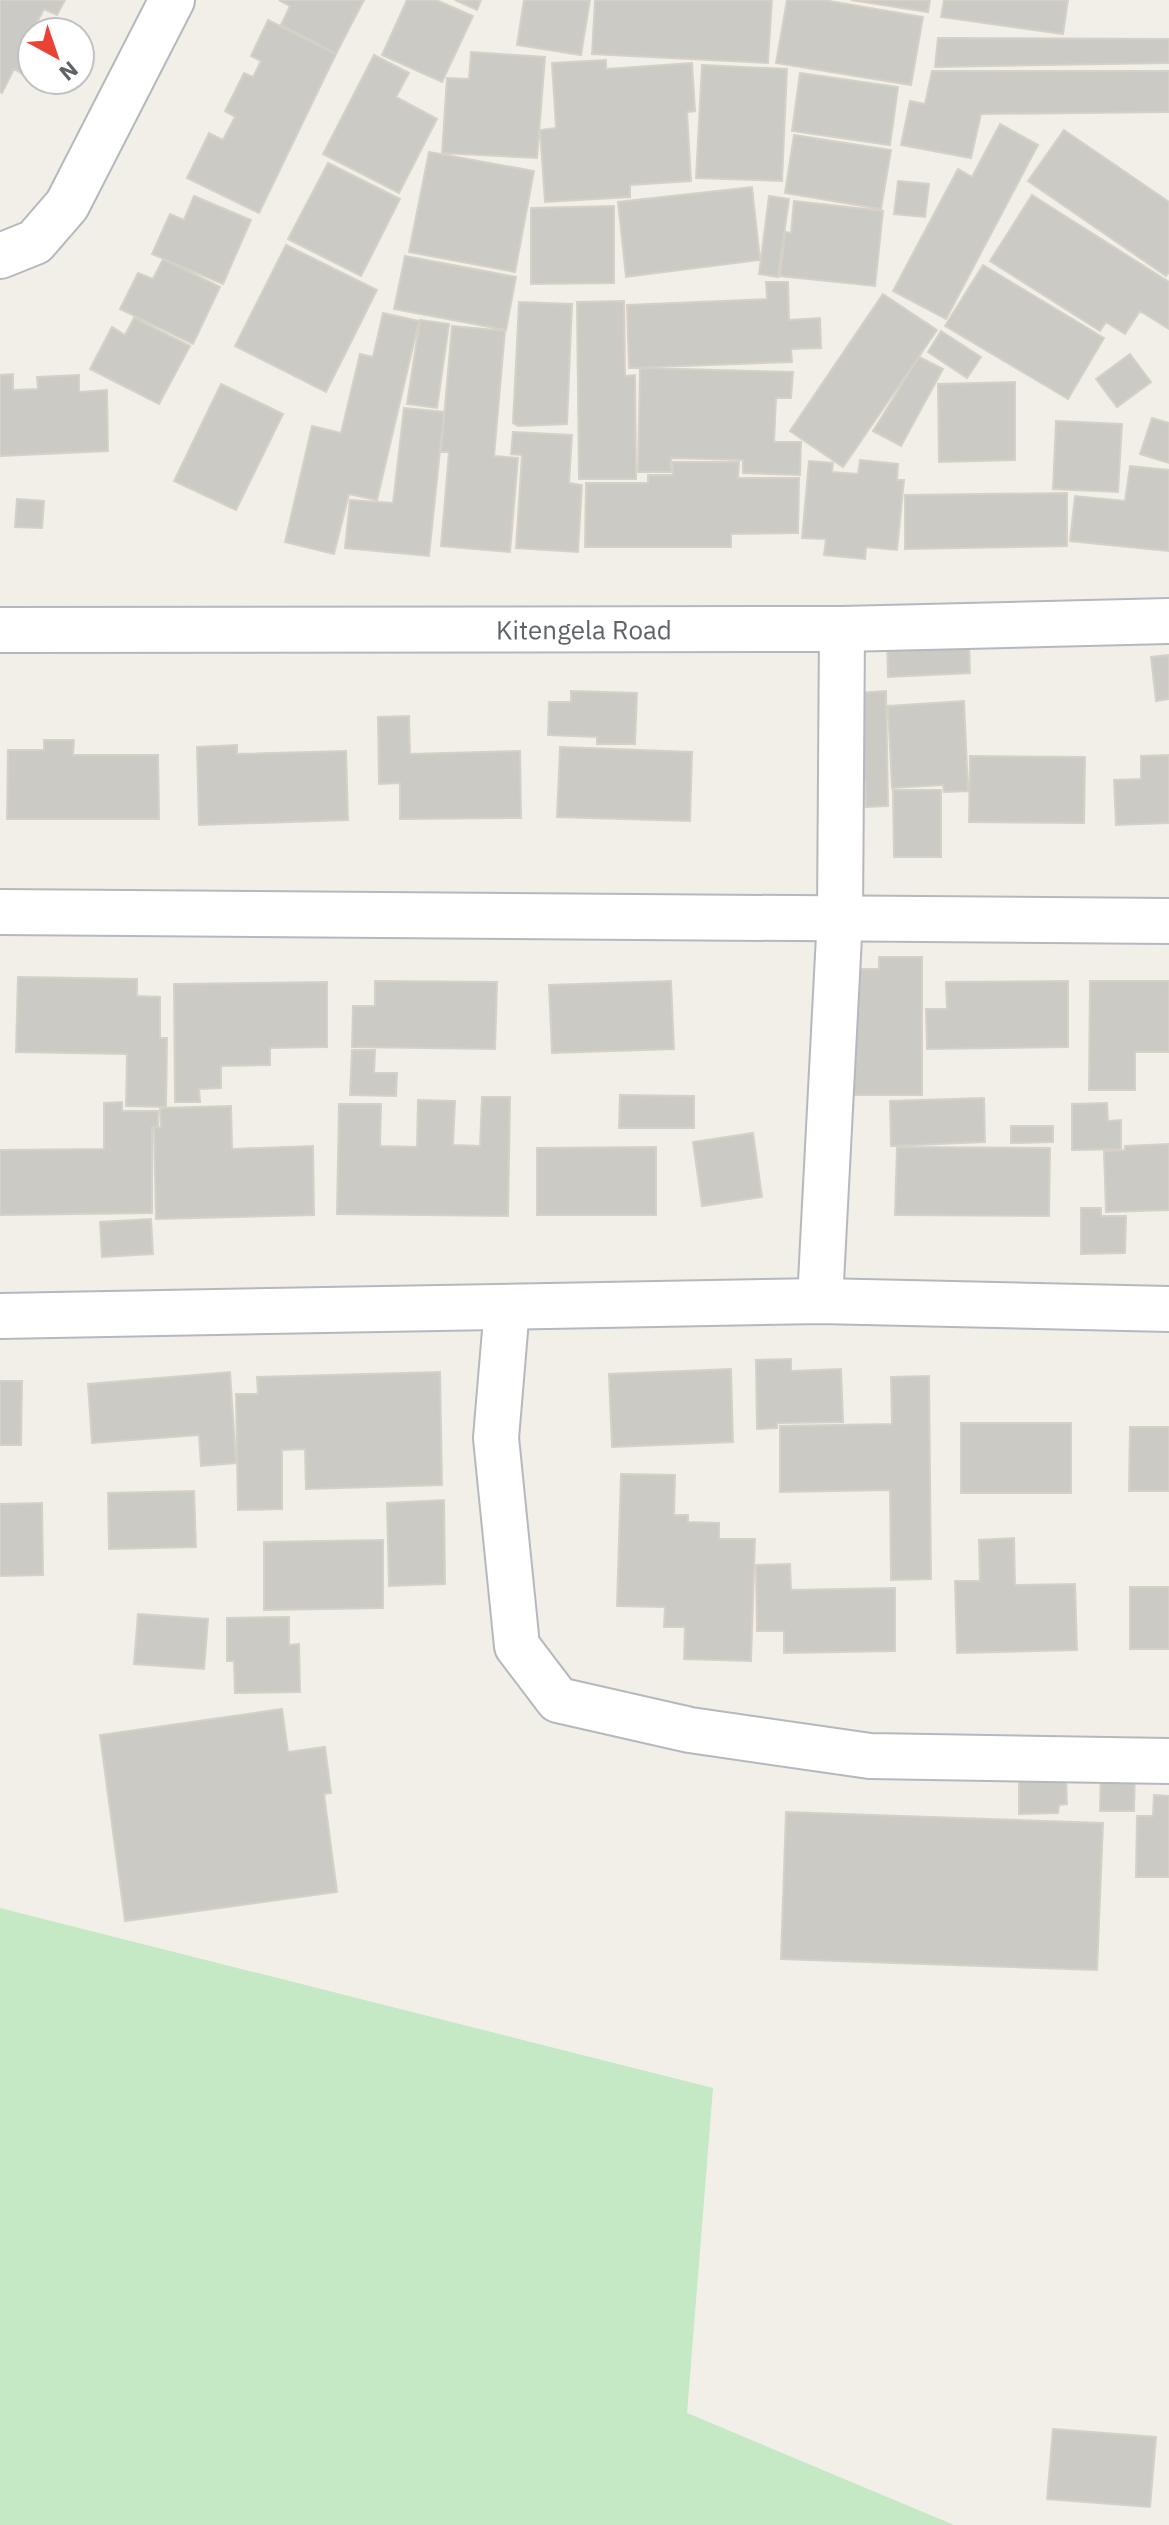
<svg xmlns="http://www.w3.org/2000/svg" width="1169" height="2525" font-family="'IBM Plex Sans',sans-serif">
  <style>
    .green { fill: #c5e8c5 }
    .building { fill: #cccac5; stroke: #d6d1c6; stroke-width: 2 }
    .lines { fill: none; stroke-linecap: round; stroke-linejoin: round }
    .minor-casing { stroke: #b5b8bc; stroke-width: 48 }
    .minor { stroke: #fff; stroke-width: 44 }
    .labels { text-anchor: middle; dominant-baseline: central; stroke-width: 6; stroke-linejoin: round; paint-order: stroke }
    .street-label { font-size: 26px; fill: #5f6368; stroke: #fff }
  </style>
  <rect width="100%" height="100%" fill="#f1efe8"/>
  <path class="green" d="M 0,1908 L 713,2088 L 687,2413 L 954,2525 L 0,2525 Z"/>
  <path class="building" d="M 0,0 L 65,0 L 57,15 L 44,9 L 32,32 L 32,64 L 26,76 L 14,69 L 2,93 L 0,92 Z
    M 279,0 L 364,0 L 336,54 L 281,25 L 290,6 Z
    M 407,0 L 436,0 L 473,16 L 442,82 L 382,55 Z
    M 455,0 L 481,0 L 477,10 Z
    M 524,0 L 590,0 L 581,55 L 517,45 Z
    M 595,0 L 772,0 L 768,63 L 592,54 Z
    M 787,0 L 823,0 L 923,17 L 911,85 L 776,63 Z
    M 851,0 L 930,0 L 928,12 Z
    M 944,0 L 1068,0 L 1063,34 L 941,17 Z
    M 268,20 L 336,54 L 259,213 L 187,178 L 209,133 L 223,140 L 235,117 L 225,111 L 244,73 L 253,77 L 261,61 L 251,56 Z
    M 938,38 L 1169,39 L 1169,63 L 935,67 Z
    M 471,52 L 545,57 L 537,158 L 442,153 L 447,78 L 469,79 Z
    M 374,55 L 409,73 L 396,97 L 437,119 L 399,193 L 323,154 Z
    M 606,60 L 606,69 L 692,63 L 695,111 L 687,112 L 691,181 L 630,185 L 630,197 L 545,202 L 540,130 L 556,128 L 552,63 Z
    M 702,65 L 787,69 L 782,181 L 696,178 Z
    M 932,71 L 1169,71 L 1169,112 L 981,114 L 971,158 L 901,145 L 910,101 L 925,104 Z
    M 800,73 L 898,87 L 890,145 L 792,131 Z
    M 1000,124 L 1038,145 L 946,319 L 893,291 L 958,169 L 972,177 Z
    M 1064,130 L 1169,202 L 1169,272 L 1166,276 L 1028,181 Z
    M 794,135 L 891,150 L 881,209 L 785,193 Z
    M 429,152 L 534,171 L 515,272 L 409,252 Z
    M 328,163 L 400,199 L 361,276 L 288,239 Z
    M 898,181 L 929,184 L 925,217 L 894,214 Z
    M 752,187 L 760,260 L 626,277 L 618,202 Z
    M 1032,195 L 1169,282 L 1169,329 L 1140,311 L 1125,334 L 1106,322 L 1100,331 L 990,261 Z
    M 194,196 L 251,220 L 223,284 L 152,254 L 170,214 L 184,220 Z
    M 769,196 L 789,199 L 778,277 L 759,274 Z
    M 794,201 L 883,211 L 875,286 L 780,276 L 785,232 L 791,233 Z
    M 614,206 L 614,283 L 531,284 L 531,208 Z
    M 286,245 L 377,290 L 326,392 L 235,346 Z
    M 405,256 L 516,277 L 506,330 L 394,309 Z
    M 163,259 L 220,287 L 193,344 L 120,309 L 138,273 L 153,279 Z
    M 983,265 L 1104,338 L 1068,399 L 945,326 Z
    M 766,282 L 788,282 L 789,320 L 820,318 L 821,348 L 791,349 L 792,362 L 629,368 L 627,305 L 767,299 Z
    M 883,294 L 937,330 L 843,467 L 790,431 Z
    M 624,301 L 625,376 L 635,375 L 636,479 L 579,479 L 577,302 Z
    M 519,302 L 572,304 L 567,424 L 518,426 L 513,423 Z
    M 383,313 L 419,321 L 377,500 L 349,494 L 334,554 L 285,542 L 312,426 L 341,433 L 360,354 L 373,357 Z
    M 134,318 L 190,346 L 159,404 L 90,369 L 112,327 L 125,335 Z
    M 420,320 L 449,324 L 437,408 L 407,404 Z
    M 452,326 L 505,331 L 494,456 L 518,458 L 510,552 L 441,546 L 449,452 L 441,452 Z
    M 941,331 L 981,357 L 967,378 L 928,352 Z
    M 1130,354 L 1151,382 L 1117,407 L 1096,379 Z
    M 919,357 L 943,369 L 901,446 L 873,431 Z
    M 640,368 L 793,372 L 791,398 L 776,398 L 774,442 L 801,442 L 800,475 L 743,473 L 743,460 L 671,458 L 671,472 L 638,472 Z
    M 13,374 L 13,390 L 38,389 L 37,377 L 79,375 L 79,392 L 107,390 L 108,451 L 0,456 L 0,375 Z
    M 1015,382 L 1015,460 L 939,462 L 938,384 Z
    M 221,384 L 283,414 L 236,510 L 174,481 Z
    M 404,408 L 444,412 L 429,556 L 345,548 L 350,500 L 393,503 Z
    M 1152,418 L 1169,423 L 1169,463 L 1140,454 Z
    M 1056,421 L 1122,424 L 1118,492 L 1053,489 Z
    M 513,432 L 572,435 L 569,483 L 582,485 L 578,552 L 516,548 L 522,455 L 511,454 Z
    M 860,460 L 898,464 L 897,480 L 904,480 L 897,550 L 866,547 L 865,559 L 824,555 L 826,539 L 802,538 L 809,461 L 833,463 L 832,472 L 858,474 Z
    M 673,462 L 739,462 L 738,478 L 799,478 L 798,533 L 731,534 L 731,547 L 585,547 L 586,483 L 648,483 L 648,475 L 673,475 Z
    M 1130,466 L 1169,470 L 1169,551 L 1070,541 L 1075,496 L 1125,501 Z
    M 1067,493 L 1067,546 L 905,549 L 905,495 Z
    M 17,499 L 44,501 L 42,528 L 15,527 Z
    M 887,639 L 969,643 L 970,673 L 888,677 Z
    M 1169,655 L 1169,699 L 1156,701 L 1151,657 Z
    M 571,691 L 637,693 L 635,744 L 597,744 L 597,737 L 548,735 L 549,702 L 571,702 Z
    M 886,691 L 888,806 L 866,807 L 865,781 L 859,782 L 857,693 Z
    M 964,701 L 968,791 L 944,792 L 943,785 L 892,788 L 888,706 Z
    M 409,716 L 410,754 L 520,751 L 521,818 L 400,819 L 400,783 L 379,784 L 378,717 Z
    M 44,740 L 74,740 L 73,755 L 158,755 L 159,819 L 7,819 L 8,750 L 44,750 Z
    M 237,745 L 237,754 L 346,751 L 348,820 L 199,825 L 197,747 Z
    M 560,747 L 692,752 L 690,821 L 557,817 Z
    M 1169,755 L 1169,823 L 1116,825 L 1114,780 L 1141,779 L 1141,756 Z
    M 970,756 L 1085,757 L 1084,823 L 969,822 Z
    M 893,790 L 941,790 L 941,857 L 894,857 Z
    M 879,957 L 922,957 L 922,1095 L 853,1095 L 855,969 L 879,969 Z
    M 18,977 L 137,979 L 137,996 L 160,997 L 160,1038 L 167,1038 L 166,1107 L 126,1106 L 127,1054 L 16,1052 Z
    M 375,981 L 497,982 L 495,1049 L 352,1047 L 353,1006 L 375,1006 Z
    M 671,981 L 674,1049 L 552,1053 L 549,985 Z
    M 1068,981 L 1068,1047 L 927,1049 L 926,1009 L 947,1009 L 946,982 Z
    M 1090,981 L 1169,981 L 1169,1052 L 1135,1052 L 1135,1090 L 1089,1090 Z
    M 327,982 L 327,1047 L 270,1048 L 270,1065 L 221,1066 L 221,1088 L 199,1089 L 200,1102 L 175,1102 L 174,984 Z
    M 352,1050 L 375,1050 L 374,1073 L 397,1073 L 396,1096 L 350,1095 Z
    M 620,1095 L 694,1096 L 694,1128 L 619,1128 Z
    M 482,1097 L 510,1097 L 508,1216 L 337,1214 L 339,1104 L 381,1104 L 380,1146 L 417,1147 L 418,1100 L 455,1101 L 453,1145 L 480,1146 Z
    M 984,1098 L 985,1142 L 891,1146 L 890,1101 Z
    M 122,1102 L 122,1111 L 158,1111 L 158,1127 L 152,1127 L 152,1213 L 0,1215 L 0,1150 L 104,1149 L 104,1103 Z
    M 1107,1103 L 1108,1121 L 1121,1120 L 1121,1149 L 1072,1150 L 1072,1104 Z
    M 231,1106 L 232,1149 L 313,1146 L 314,1215 L 156,1219 L 154,1128 L 161,1127 L 160,1108 Z
    M 1011,1126 L 1053,1126 L 1053,1142 L 1011,1143 Z
    M 753,1133 L 762,1197 L 702,1206 L 693,1142 Z
    M 1169,1144 L 1169,1210 L 1106,1212 L 1104,1151 L 1125,1150 L 1125,1146 Z
    M 656,1147 L 656,1215 L 537,1215 L 537,1148 Z
    M 897,1147 L 1050,1148 L 1049,1216 L 895,1215 Z
    M 1081,1208 L 1101,1208 L 1101,1216 L 1126,1216 L 1125,1253 L 1081,1254 Z
    M 151,1219 L 153,1254 L 102,1257 L 100,1222 Z
    M 791,1359 L 791,1371 L 841,1369 L 843,1422 L 777,1423 L 777,1428 L 757,1429 L 756,1360 Z
    M 731,1369 L 733,1442 L 612,1447 L 609,1374 Z
    M 230,1372 L 236,1463 L 201,1466 L 199,1435 L 92,1443 L 88,1384 Z
    M 440,1372 L 442,1485 L 306,1489 L 305,1449 L 282,1450 L 282,1509 L 238,1510 L 236,1394 L 258,1394 L 257,1377 Z
    M 929,1376 L 931,1579 L 891,1580 L 890,1490 L 780,1492 L 780,1426 L 892,1424 L 891,1377 Z
    M 0,1381 L 22,1381 L 21,1445 L 0,1445 Z
    M 961,1423 L 1071,1423 L 1071,1493 L 961,1493 Z
    M 1130,1427 L 1169,1427 L 1169,1491 L 1129,1491 Z
    M 621,1474 L 675,1475 L 674,1515 L 688,1515 L 688,1522 L 719,1523 L 719,1539 L 755,1539 L 751,1661 L 684,1659 L 685,1627 L 664,1627 L 665,1607 L 617,1606 Z
    M 194,1491 L 196,1547 L 109,1549 L 108,1493 Z
    M 444,1500 L 445,1584 L 389,1586 L 387,1503 Z
    M 42,1503 L 43,1575 L 0,1576 L 0,1504 Z
    M 1014,1538 L 1015,1585 L 1075,1584 L 1077,1650 L 957,1653 L 955,1581 L 980,1581 L 979,1540 Z
    M 383,1540 L 383,1608 L 264,1610 L 264,1542 Z
    M 790,1564 L 791,1590 L 895,1588 L 895,1651 L 784,1653 L 784,1631 L 757,1631 L 756,1565 Z
    M 1130,1587 L 1169,1587 L 1169,1649 L 1130,1649 Z
    M 138,1614 L 208,1619 L 204,1669 L 134,1664 Z
    M 289,1617 L 289,1645 L 299,1644 L 300,1692 L 235,1693 L 234,1661 L 227,1661 L 227,1618 Z
    M 282,1709 L 288,1752 L 325,1747 L 331,1793 L 324,1794 L 337,1892 L 125,1921 L 100,1735 Z
    M 1101,1768 L 1135,1768 L 1134,1811 L 1100,1811 Z
    M 1066,1774 L 1067,1804 L 1059,1805 L 1058,1813 L 1019,1814 L 1019,1775 Z
    M 1154,1795 L 1169,1796 L 1169,1877 L 1136,1877 L 1137,1816 L 1153,1816 Z
    M 786,1812 L 1103,1823 L 1097,1970 L 781,1959 Z
    M 1053,2429 L 1156,2437 L 1150,2507 L 1047,2499 Z"/>
  <g class="lines">
    <defs>
      <g id="minor">
        <path d="M 0,256 L 35,242 L 67,205 L 172,0"/>
        <path id="s1" d="M 0,630 L 842,629 L 1169,621"/>
        <path d="M 0,912 L 1169,921"/>
        <path d="M 820,1301 L 840,917 L 842,629"/>
        <path d="M 507,1307 L 496,1438 L 517,1646 L 558,1700 L 690,1730 L 870,1756 L 1169,1761"/>
        <path d="M 0,1316 L 820,1301 L 1169,1309"/>
      </g>
    </defs>
    <use href="#minor" class="minor-casing"/>
    <use href="#minor" class="minor"/>
  </g>
  <g class="labels">
    <g class="street-label">
      <text stroke="none"><textPath href="#s1" startOffset="584">Kitengela Road</textPath></text>
    </g>
  </g>
  <g transform="translate(56 56) rotate(140)"><circle r="38" fill="#ffffff" stroke="#bfc1c3" stroke-width="2"/>
  <path d="M0-6L14 30L0 20L-14 30Z" fill="#ea4335"/>
  <text y="-12" font-size="22" font-weight="bold" text-anchor="middle" fill="#5f6368">N</text>
  </g>
</svg>
